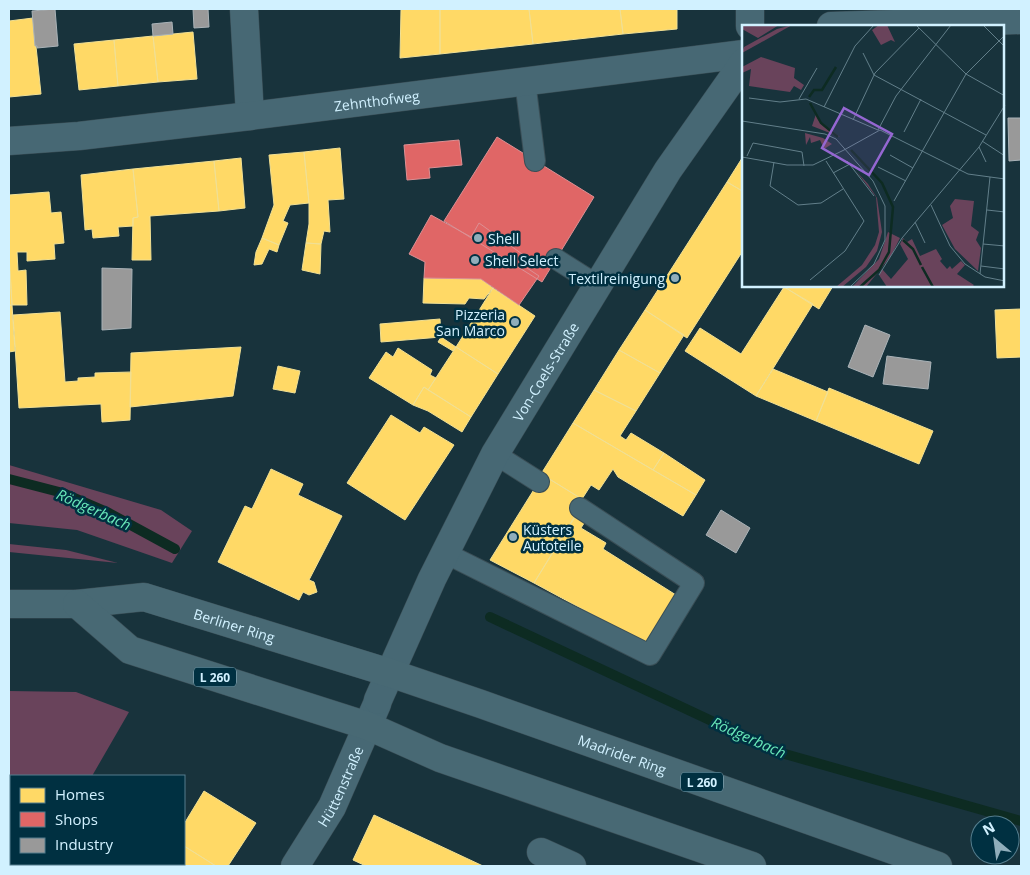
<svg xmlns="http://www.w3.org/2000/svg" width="1030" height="875" font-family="'Open Sans',sans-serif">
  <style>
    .green { fill: #69435b }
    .homes { fill: #ffd966; stroke: #f1e094 }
    .shops { fill: #e06666; stroke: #dc9094 }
    .industry { fill: #999; stroke: #aab3b8 }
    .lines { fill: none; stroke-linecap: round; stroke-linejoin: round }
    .stream { stroke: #0d2b22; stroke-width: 10 }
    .service-casing { stroke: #3a4e56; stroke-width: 22 }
    .minor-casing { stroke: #3a4e56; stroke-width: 29 }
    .tertiary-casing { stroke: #3a4e56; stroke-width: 29 }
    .secondary-casing { stroke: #3a4e56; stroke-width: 29 }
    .primary-casing { stroke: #3a4e56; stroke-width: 29 }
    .service { stroke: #476874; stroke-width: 20 }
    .minor { stroke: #476874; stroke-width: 28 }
    .tertiary { stroke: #476874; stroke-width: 28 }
    .secondary { stroke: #476874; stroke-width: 28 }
    .primary { stroke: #486974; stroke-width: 28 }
    .poi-dot { fill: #90aebb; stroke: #003041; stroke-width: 2 }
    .labels { text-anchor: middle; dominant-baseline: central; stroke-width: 5; stroke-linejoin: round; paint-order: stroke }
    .shield { fill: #003041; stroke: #92b7c6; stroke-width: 1 }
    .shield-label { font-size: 12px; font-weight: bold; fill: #d1f1ff }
    .street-label { font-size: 14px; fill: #d1f1ff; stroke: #003041 }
    .poi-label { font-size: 14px; fill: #d1f1ff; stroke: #003041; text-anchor: start }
    .water-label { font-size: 15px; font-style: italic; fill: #69eaba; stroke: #003041 }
    .inset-river { fill: none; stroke: #0d2b22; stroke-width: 2.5 }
    .inset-road { fill: none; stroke: #627f8a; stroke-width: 1 }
    .view { fill: #9567d2; fill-opacity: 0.15; stroke: #9567d2; stroke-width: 2.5 }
    .inset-edge { fill: none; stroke: #d1f1ff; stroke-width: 2.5 }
  </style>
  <rect width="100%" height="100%" fill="#18333c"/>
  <path class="green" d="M 9,465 L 161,510 L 192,531 L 172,563 L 77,530 L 9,523 Z
    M 9,544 L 66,550 L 118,563 L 9,552 Z
    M 9,691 L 76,692 L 129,712 L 92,776 L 11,776 L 11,842 L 9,840 Z"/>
  <path class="homes" d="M 401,9 L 440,9 L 440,54 L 400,58 Z
    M 440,9 L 529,9 L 533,44 L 440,54 Z
    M 529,9 L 620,9 L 623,34 L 533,44 Z
    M 620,9 L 677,9 L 677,29 L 623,34 Z
    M 33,18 L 41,94 L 9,97 L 9,21 Z
    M 193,32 L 197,79 L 158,82 L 153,36 Z
    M 153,36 L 158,82 L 118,86 L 114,40 Z
    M 114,40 L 118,86 L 79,90 L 74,44 Z
    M 340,148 L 344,199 L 328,200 L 330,232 L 324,231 L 321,244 L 306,243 L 309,224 L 309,203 L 304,152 Z
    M 304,152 L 309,203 L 290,205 L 283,221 L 288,223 L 279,245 L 262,238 L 274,205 L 269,155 Z
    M 744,155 L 744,192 L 727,182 Z
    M 241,158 L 245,208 L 219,211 L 214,161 Z
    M 214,161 L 219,211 L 150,216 L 151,260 L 132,260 L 133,218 L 138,217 L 133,169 Z
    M 133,169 L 138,217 L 133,218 L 133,226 L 118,227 L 119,236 L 93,238 L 92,229 L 85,230 L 81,175 Z
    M 727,182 L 744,192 L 744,249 L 687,338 L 645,310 Z
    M 49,192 L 51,213 L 61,212 L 64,243 L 54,244 L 55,259 L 27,261 L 27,252 L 17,252 L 18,271 L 26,270 L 27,305 L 12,305 L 9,253 L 9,195 Z
    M 262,238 L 279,245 L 277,252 L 269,249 L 262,264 L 254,265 L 256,252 Z
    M 306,243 L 321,244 L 320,274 L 302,270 Z
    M 9,271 L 10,271 L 12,305 L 9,305 Z
    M 424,278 L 481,279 L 493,288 L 484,299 L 469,298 L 465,304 L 423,303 Z
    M 787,286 L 833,286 L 819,309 L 786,288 Z
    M 784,287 L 813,304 L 756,396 L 685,351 L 700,328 L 741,354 Z
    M 493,288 L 535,316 L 498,374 L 456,347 Z
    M 12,305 L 15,351 L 9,352 L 9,306 Z
    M 1021,309 L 1021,357 L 997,358 L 995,310 Z
    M 645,310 L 684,335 L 660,373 L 619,350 Z
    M 60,312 L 65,382 L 78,381 L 78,378 L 95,377 L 95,373 L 131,372 L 130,420 L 102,422 L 101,404 L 19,408 L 13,315 Z
    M 440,319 L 441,337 L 381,342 L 380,324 Z
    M 441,337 L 456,347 L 453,351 L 438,342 Z
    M 241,347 L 233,396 L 130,407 L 131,353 Z
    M 456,347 L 498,374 L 471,417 L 428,390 Z
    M 398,348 L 432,370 L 430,375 L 436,378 L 428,390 L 424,387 L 413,405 L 369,378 L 386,352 L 393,357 Z
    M 619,350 L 660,373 L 636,411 L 594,390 Z
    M 278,366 L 300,371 L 295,393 L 273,389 Z
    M 773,369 L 828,392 L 816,421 L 756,396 Z
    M 424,387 L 471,417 L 462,432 L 428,411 L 413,405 Z
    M 829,388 L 933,431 L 919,464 L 816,421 Z
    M 594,390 L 636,411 L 620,436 L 626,440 L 631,433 L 664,453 L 653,470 L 573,423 Z
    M 391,415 L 420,433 L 424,427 L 454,445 L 405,520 L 347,483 Z
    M 573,423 L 696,495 L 683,516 L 618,477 L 613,469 L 599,490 L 591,485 L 582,499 L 541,474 Z
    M 664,453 L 705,480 L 696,495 L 653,470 Z
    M 271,469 L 303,484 L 298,495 L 342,516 L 309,580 L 314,582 L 317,592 L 309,595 L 303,592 L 299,600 L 218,562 L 245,506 L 252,509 Z
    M 543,475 L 585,501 L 534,583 L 490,560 Z
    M 576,514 L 586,520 L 581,528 L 606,543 L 603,549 L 676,595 L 645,643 L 534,583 Z
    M 204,791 L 256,823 L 228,866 L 216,866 L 184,846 L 184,824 Z
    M 374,815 L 483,866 L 366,866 L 353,860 Z
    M 184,846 L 216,866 L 147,866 L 149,864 L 184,864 Z"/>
  <path class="shops" d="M 497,137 L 594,197 L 542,282 L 444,221 Z
    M 459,140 L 462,165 L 429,168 L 430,178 L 407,180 L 404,145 Z
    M 431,215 L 471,237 L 479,223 L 529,259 L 524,266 L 539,276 L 519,305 L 481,279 L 424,278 L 425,262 L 409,254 Z"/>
  <path class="industry" d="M 55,9 L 58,46 L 37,48 L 37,46 L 35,46 L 32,11 Z
    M 193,9 L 208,9 L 209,27 L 194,28 Z
    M 172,22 L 173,34 L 153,36 L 152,24 Z
    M 1008,118 L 1021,118 L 1021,160 L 1009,161 Z
    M 102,268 L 132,269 L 131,328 L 102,330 Z
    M 865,325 L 890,335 L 873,377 L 848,367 Z
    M 887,356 L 931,362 L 928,389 L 883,384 Z
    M 721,510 L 750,528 L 736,553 L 706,535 Z"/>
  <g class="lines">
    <path class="stream" d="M 9,479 L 63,493 L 107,512 L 175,549
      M 490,617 L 778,752 L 1021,821"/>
    <defs>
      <path id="service" d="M 525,81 L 535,161
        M 556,259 L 597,285
        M 495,454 L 539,482
        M 445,553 L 650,655 L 694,583 L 580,508"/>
      <g id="minor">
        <path d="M 244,9 L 250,116"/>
        <path id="s1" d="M 9,141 L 79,136 L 250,116 L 744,54"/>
        <path d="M 541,852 L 572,866"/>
      </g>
      <g id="tertiary">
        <path d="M 750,26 L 750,9"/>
        <path id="s2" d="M 295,866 L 332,807 L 377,704"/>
      </g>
      <g id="secondary">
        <path d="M 831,26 L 1021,20"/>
        <path id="s3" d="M 378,700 L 432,579 L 495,454 L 668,170 L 744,62"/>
      </g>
      <g id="primary">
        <path id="s4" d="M 9,604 L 77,604 L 144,597 L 390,673 L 481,704 L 938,866"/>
        <path d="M 77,604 L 130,650 L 368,726 L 440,758 L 752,866"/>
      </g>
    </defs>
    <use href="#service" class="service-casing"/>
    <use href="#minor" class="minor-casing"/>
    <use href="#tertiary" class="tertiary-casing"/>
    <use href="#secondary" class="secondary-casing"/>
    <use href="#primary" class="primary-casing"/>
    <use href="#service" class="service"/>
    <use href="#minor" class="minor"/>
    <use href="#tertiary" class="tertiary"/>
    <use href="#secondary" class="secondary"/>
    <use href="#primary" class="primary"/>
  </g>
  <g class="poi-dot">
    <circle cx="478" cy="238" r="5"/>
    <circle cx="475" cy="260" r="5"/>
    <circle cx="675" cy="278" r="5"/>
    <circle cx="515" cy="322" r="5"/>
    <circle cx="513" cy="537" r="5"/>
  </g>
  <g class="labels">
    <g class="shield">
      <rect x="194" y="667.5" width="42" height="19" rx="4"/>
      <rect x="681" y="772.5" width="42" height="19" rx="4"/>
    </g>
    <g class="shield-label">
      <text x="215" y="677">L 260</text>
      <text x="702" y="782">L 260</text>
    </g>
    <g class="street-label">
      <text stroke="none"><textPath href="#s1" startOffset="370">Zehnthofweg</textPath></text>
      <text stroke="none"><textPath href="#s3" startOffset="369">Von-Coels-Straße</textPath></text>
      <text stroke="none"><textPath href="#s4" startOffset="230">Berliner Ring</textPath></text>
      <text stroke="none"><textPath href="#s4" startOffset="639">Madrider Ring</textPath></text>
      <text stroke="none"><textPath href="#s2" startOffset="92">Hüttenstraße</textPath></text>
    </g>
    <g class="poi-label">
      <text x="488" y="238">Shell</text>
      <text x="485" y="260">Shell Select</text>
      <text x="665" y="278" text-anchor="end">Textilreinigung</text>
      <text x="505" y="314" text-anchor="end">Pizzeria<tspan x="505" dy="16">San Marco</tspan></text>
      <text x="523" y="529">Küsters<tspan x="523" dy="16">Autoteile</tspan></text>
    </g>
    <g class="water-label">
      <text transform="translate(94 509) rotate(24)">Rödgerbach</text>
      <text transform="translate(749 737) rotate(24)">Rödgerbach</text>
    </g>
  </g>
  <g transform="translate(742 25)">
    <rect width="262" height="262" fill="#18333c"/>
    <path d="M 0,0 L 37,0 L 16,13 L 0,4 ZM 50,0 L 18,18 L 0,28 L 2,22 L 35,4 ZM 137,0 L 145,0 L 153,17 L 149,15 L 139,20 L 130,5 ZM 19,32 L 53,43 L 52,53 L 62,60 L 59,65 L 52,61 L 48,67 L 7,61 L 9,44 L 0,48 L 0,42 ZM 74,89 L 79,97 L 98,112 L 70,101 ZM 63,108 L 81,113 L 90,119 L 82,124 L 78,115 L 69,118 L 68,112 L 64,120 ZM 114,146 L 126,159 L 135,173 L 140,207 L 135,226 L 124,242 L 100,262 L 94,262 L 120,240 L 133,220 L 137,207 L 134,172 ZM 213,174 L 232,176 L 229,201 L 237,207 L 234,215 L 239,223 L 236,246 L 213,224 L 200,200 L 211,193 L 208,181 ZM 146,207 L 158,213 L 149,231 L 124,262 L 110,262 L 137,234 ZM 161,213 L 165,217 L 170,214 L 178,231 L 194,224 L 200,234 L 198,236 L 205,244 L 208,241 L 210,244 L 219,236 L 223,240 L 215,249 L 232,260 L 230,262 L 145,262 L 137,250 L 140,244 L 149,254 L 166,234 L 158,219 Z" fill="#69435b"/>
    <path class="inset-river" d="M 67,72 L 72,65 L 80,65 L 94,42M 68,78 L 79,98 L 96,112M 109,125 L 140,158 L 151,182 L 147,227 L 137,245 L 118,262M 161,215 L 171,224 L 179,240M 180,242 L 191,262"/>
    <path class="inset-road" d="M 174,0 L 224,49 L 263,71M 241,0 L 263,22M 121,28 L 132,50 L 244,110M 7,73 L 38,77 L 64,74 L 136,105 L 154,71 L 209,0M 57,74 L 75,43M 82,82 L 113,21 L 132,0M 111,95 L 133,48 L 177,3M 0,96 L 83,109 L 94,114 L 131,156 L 143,181 L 143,215 L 132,239 L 108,262M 162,107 L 179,74M 240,116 L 263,131M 237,122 L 244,137M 102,125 L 138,105 L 226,149 L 263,154M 148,130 L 171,143M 5,131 L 11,118 L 60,127 L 62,141M 0,132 L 45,140 L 71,140 L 102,125M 105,136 L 132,171M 32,137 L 28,161 L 56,180 L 79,178 L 101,164M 136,142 L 164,156M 91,148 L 108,139M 152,176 L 224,49 L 263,10M 189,180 L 208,221 L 223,239 L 243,252 L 263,256M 245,185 L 263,187M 173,197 L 183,218M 241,219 L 263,221M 239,241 L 263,244M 238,249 L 248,152M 137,250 L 160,213 L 237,122 L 263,80M 68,255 L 103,226 L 122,196 L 84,136"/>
    <path class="view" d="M 102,83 L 150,109 L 127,150 L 80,123 Z"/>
    <rect width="262" height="262" class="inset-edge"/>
  </g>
  <rect width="1030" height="875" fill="none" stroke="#d1f1ff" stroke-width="20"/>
  <rect x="10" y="775" width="175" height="90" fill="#003041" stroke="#547d8d"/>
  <rect x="20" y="788" width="25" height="15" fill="#ffd966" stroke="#547d8d"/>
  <text x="55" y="800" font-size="15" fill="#d1f1ff">Homes</text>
  <rect x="20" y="812" width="25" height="15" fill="#e06666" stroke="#547d8d"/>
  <text x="55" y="825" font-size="15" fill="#d1f1ff">Shops</text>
  <rect x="20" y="838" width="25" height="15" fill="#999999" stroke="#547d8d"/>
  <text x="55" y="850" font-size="15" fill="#d1f1ff">Industry</text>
  <g transform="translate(995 840) rotate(331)"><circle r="24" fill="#003041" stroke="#547d8d"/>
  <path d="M0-4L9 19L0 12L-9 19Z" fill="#90aebb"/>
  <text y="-8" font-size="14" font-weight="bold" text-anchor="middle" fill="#d1f1ff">N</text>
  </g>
</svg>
